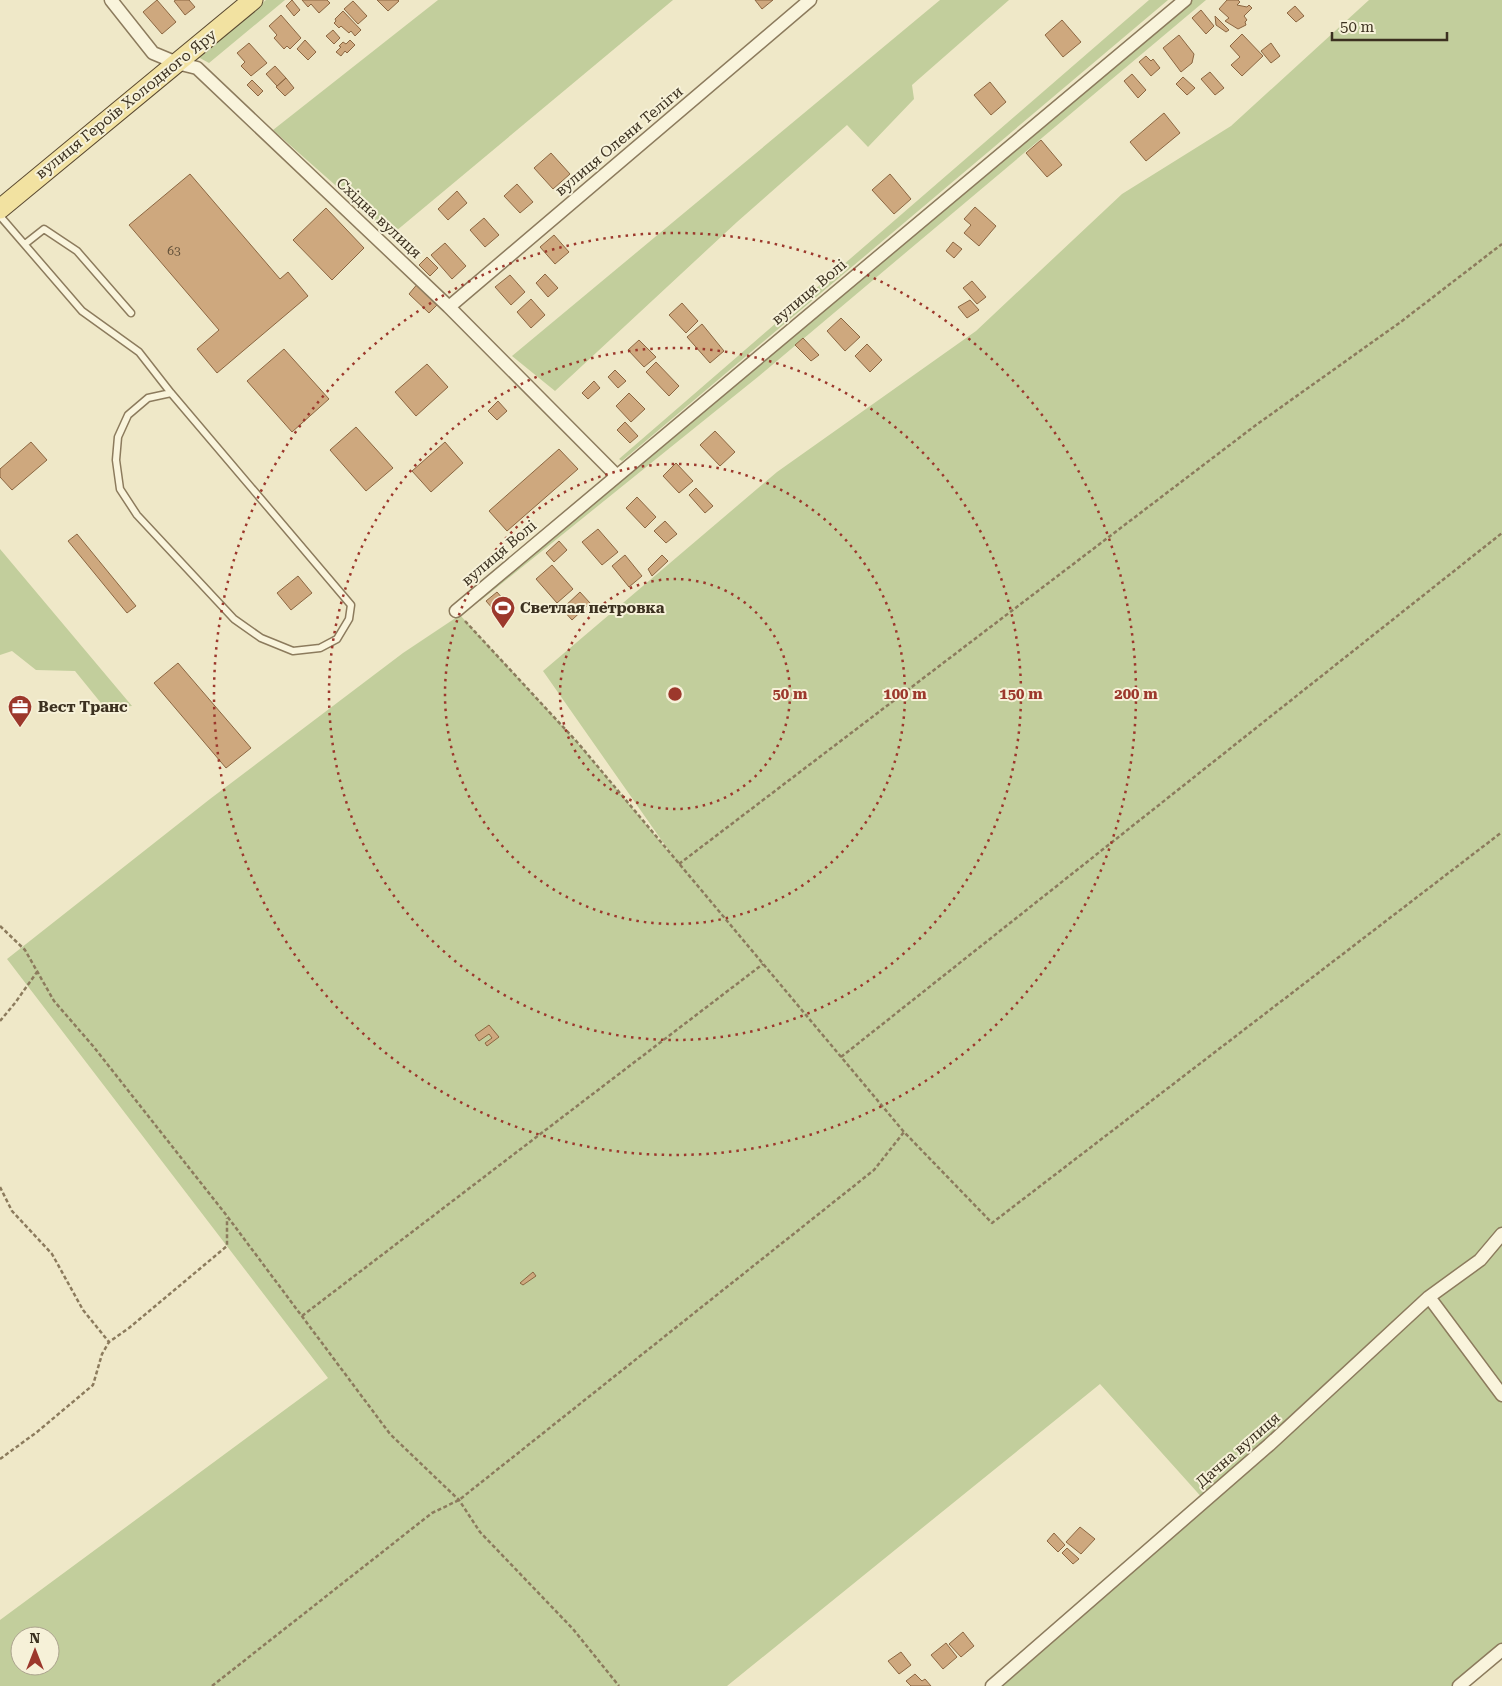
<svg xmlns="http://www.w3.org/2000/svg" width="1502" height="1686" font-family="'Roboto Serif',serif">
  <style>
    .green { fill: #c2ce9c; fill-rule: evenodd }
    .building { fill: #cea87e; stroke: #8c6742 }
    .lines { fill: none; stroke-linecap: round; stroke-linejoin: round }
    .lane-casing { stroke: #8c7b5d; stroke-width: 9 }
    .street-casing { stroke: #8c7b5d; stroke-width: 15 }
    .primary-casing { stroke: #5a4931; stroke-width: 21 }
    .path { stroke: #8c7b5d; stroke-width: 2.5; stroke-dasharray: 4 2.5; stroke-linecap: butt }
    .lane { stroke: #f9f4dc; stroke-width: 6 }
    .street { stroke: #f9f4dc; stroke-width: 12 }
    .primary { stroke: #f2e2a1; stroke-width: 19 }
    .ring { fill: none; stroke: #9c382c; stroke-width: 2.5; stroke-dasharray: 2.5 5 }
    .labels { text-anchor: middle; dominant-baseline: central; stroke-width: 4; stroke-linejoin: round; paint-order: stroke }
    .number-label { font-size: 12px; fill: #604f38 }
    .street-label { font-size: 15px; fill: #3c3120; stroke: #f6f1d8 }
    .poi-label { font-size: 15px; font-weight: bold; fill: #3c3120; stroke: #f6f1d8; text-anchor: start }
    .centre { fill: #9c382c; stroke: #f6f1d8; stroke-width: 2.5 }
    .ring-label { font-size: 15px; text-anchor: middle; font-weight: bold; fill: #9c382c; stroke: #f6f1d8; stroke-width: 4; stroke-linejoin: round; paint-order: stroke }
  </style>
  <rect width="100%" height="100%" fill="#efe8c8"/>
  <path class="green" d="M 266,0 L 285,0 L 209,63 L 198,57 Z
    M 438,0 L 673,0 L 390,236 L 369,215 L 273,130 Z
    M 940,0 L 1009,0 L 912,85 L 914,99 L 868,147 L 847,125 L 737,222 L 555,391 L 512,356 Z
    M 1149,0 L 1168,0 L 622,461 L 619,459 Z
    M 1191,0 L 1206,0 L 759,376 L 480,601 L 478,597 Z
    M 1369,0 L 1502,0 L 1502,1650 L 1459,1686 L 992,1686 L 1205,1501 L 1100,1384 L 727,1686 L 0,1686 L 0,1620 L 328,1378 L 7,959 L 210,799 L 403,653 L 460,615 L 578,743 L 674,858 L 543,671 L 777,472 L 976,331 L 1122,194 L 1231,126 ZM 20,1636 L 50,1636 L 50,1666 L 20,1666 Z
    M 0,549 L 132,706 L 105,708 L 75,671 L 36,670 L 12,651 L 0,655 Z"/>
  <path class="building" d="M 157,0 L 176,22 L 162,34 L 143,12 Z
    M 176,0 L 189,0 L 195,7 L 185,15 L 174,1 Z
    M 292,0 L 300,10 L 294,16 L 286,6 Z
    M 302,0 L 327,0 L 330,3 L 319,13 L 311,4 L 308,7 Z
    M 377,0 L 398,0 L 399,1 L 388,11 Z
    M 755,0 L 773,0 L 762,9 Z
    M 1227,0 L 1238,0 L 1240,2 L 1237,5 L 1247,7 L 1249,5 L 1252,8 L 1244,16 L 1247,20 L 1245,22 L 1246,25 L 1238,29 L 1225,21 L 1229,18 L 1219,9 Z
    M 353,1 L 367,16 L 358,24 L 344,9 Z
    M 1295,6 L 1304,16 L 1296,22 L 1287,13 Z
    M 1201,10 L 1214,26 L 1206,34 L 1192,18 Z
    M 343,11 L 361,30 L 355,36 L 351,31 L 349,33 L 341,26 L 339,28 L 334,23 L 336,21 L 335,19 Z
    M 281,15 L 301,38 L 290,49 L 287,46 L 284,49 L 274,38 L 277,35 L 269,26 Z
    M 1215,16 L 1229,30 L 1226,32 L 1216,25 Z
    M 1062,20 L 1081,42 L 1063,57 L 1045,35 Z
    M 333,30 L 340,38 L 334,44 L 326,36 Z
    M 1242,34 L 1263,56 L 1242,76 L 1231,65 L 1240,57 L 1230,46 Z
    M 1179,35 L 1194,54 L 1192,63 L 1181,72 L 1163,48 Z
    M 305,40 L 316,52 L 308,60 L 297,49 Z
    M 350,40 L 355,45 L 347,53 L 345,51 L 341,56 L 336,52 L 341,47 L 339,46 L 343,42 L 346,44 Z
    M 249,43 L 267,63 L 251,76 L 241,66 L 245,62 L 237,53 Z
    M 1271,43 L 1280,56 L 1271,63 L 1261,51 Z
    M 1146,56 L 1151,61 L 1153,59 L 1160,68 L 1151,76 L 1139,62 Z
    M 275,66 L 286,78 L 277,86 L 266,74 Z
    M 1210,72 L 1224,88 L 1215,95 L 1201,79 Z
    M 1132,74 L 1146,90 L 1138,98 L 1124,81 Z
    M 1183,77 L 1195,88 L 1187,95 L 1176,84 Z
    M 286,78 L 294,88 L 285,96 L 276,87 Z
    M 252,80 L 263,91 L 258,96 L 247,85 Z
    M 990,82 L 1006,102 L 991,115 L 974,95 Z
    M 1164,113 L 1180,133 L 1146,161 L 1130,142 Z
    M 1041,140 L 1062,165 L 1047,177 L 1026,153 Z
    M 551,153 L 570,174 L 553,189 L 534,168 Z
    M 190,174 L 280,279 L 288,272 L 308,296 L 217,373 L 197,349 L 219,330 L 129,225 Z
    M 890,174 L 911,199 L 894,214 L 872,190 Z
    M 517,184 L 533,202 L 520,213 L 504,196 Z
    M 457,191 L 467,203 L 448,220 L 438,209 Z
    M 975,207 L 996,226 L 979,246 L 964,233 L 971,225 L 964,219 Z
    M 326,208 L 364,248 L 332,280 L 293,240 Z
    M 484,218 L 499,235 L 485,247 L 470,230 Z
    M 554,235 L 569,252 L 555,264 L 540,247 Z
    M 953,242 L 962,249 L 954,258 L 946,251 Z
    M 445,243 L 466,266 L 452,279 L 431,255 Z
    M 427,257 L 438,268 L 430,276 L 419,265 Z
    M 545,274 L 558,288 L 548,297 L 536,283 Z
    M 510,275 L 525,292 L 511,305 L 495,287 Z
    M 972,281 L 986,297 L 977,304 L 963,288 Z
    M 419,282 L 440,302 L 429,313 L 409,294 Z
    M 531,299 L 545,315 L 531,328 L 517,312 Z
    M 970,300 L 979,310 L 967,318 L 958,307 Z
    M 682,303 L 698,321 L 686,333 L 669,315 Z
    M 841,318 L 860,337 L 845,351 L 827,331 Z
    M 702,324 L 724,351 L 710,363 L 687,337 Z
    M 803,338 L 819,355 L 811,361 L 795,345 Z
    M 639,340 L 656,357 L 644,367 L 628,350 Z
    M 867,344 L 882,360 L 870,372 L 855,356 Z
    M 284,349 L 329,399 L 292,432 L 247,381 Z
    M 656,362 L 679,386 L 669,396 L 646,372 Z
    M 427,364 L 448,387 L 416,416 L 395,392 Z
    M 615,370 L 626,381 L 618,388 L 608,377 Z
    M 594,381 L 600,388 L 588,399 L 582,393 Z
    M 629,393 L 645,409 L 631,422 L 616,406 Z
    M 498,401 L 507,411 L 497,420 L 488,411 Z
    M 625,422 L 638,436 L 630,443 L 617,430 Z
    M 356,427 L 393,468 L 366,491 L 330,450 Z
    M 715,431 L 735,452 L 720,466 L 700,445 Z
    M 31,442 L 47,460 L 12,490 L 0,477 L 0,469 Z
    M 445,442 L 463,463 L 431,492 L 412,471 Z
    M 559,449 L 578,469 L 507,531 L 489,511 Z
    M 676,463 L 693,481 L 679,493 L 663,476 Z
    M 696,488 L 713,506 L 705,513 L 689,495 Z
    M 637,497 L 656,517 L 645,528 L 626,508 Z
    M 665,521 L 677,534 L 666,543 L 654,531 Z
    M 598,529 L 618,552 L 602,565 L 582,542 Z
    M 77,534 L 136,606 L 127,613 L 68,541 Z
    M 559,541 L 567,550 L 554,562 L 546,553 Z
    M 625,555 L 642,576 L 629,587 L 612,566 Z
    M 662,555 L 668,561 L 652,576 L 648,569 Z
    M 552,565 L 573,589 L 557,603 L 536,579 Z
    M 298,576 L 312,593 L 291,610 L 277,593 Z
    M 497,592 L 511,608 L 500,617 L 486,601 Z
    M 580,592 L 590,603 L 572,620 L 562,609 Z
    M 178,663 L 251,748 L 226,768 L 154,683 Z
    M 489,1025 L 499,1037 L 487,1046 L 485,1043 L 492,1038 L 489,1034 L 479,1041 L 475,1035 Z
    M 533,1272 L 536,1276 L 523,1285 L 520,1283 Z
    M 1080,1527 L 1095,1539 L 1081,1554 L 1066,1542 Z
    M 1054,1533 L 1065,1545 L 1058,1552 L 1047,1541 Z
    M 1067,1548 L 1079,1559 L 1073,1564 L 1062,1553 Z
    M 963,1632 L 974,1646 L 961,1657 L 949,1644 Z
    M 946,1643 L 957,1657 L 943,1669 L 931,1655 Z
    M 901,1652 L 911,1665 L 899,1674 L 888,1661 Z
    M 915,1674 L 922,1681 L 925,1679 L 931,1686 L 911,1686 L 906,1681 Z"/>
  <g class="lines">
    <defs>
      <path id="lane" d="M 0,216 L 82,311 L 139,352 L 171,393 L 351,605 L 349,619 L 337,639 L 320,648 L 293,651 L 261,638 L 234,619 L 137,515 L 120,489 L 116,460 L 118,437 L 128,415 L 148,398 L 171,393
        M 25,244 L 44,229 L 77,251 L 131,313"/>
      <path id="street" d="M 111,0 L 153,53 L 177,63 L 197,68 L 449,307 L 616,475
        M 449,307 L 810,0
        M 456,611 L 1185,0
        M 1429,1297 L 1502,1395
        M 992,1686 L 1269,1445 L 1429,1297 L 1480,1260 L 1502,1234
        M 1459,1686 L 1502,1650"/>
      <path id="primary" d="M 0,209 L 253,0"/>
    </defs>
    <use href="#lane" class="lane-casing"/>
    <use href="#street" class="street-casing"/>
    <use href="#primary" class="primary-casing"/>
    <path class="path" d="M 465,621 L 578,743 L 904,1132 L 992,1223 L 1502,832
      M 679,864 L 1256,425 L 1402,321 L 1502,244
      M 0,926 L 25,950 L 54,1001 L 93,1046 L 227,1216 L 390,1434 L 459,1500 L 480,1532 L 573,1629 L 619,1686
      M 0,1021 L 15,1003 L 37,972
      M 841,1057 L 1502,533
      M 0,1187 L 12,1211 L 52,1254 L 83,1310 L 109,1342
      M 302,1316 L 763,964
      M 0,1459 L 37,1432 L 93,1385 L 102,1354 L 109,1342 L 129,1328 L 227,1246 L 227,1218
      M 212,1686 L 432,1513 L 459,1500 L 874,1170 L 904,1132"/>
    <use href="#lane" class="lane"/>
    <use href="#street" class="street"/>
    <use href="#primary" class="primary"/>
  </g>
  <g class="ring">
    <circle cx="675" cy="694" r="115"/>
    <circle cx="675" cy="694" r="230"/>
    <circle cx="675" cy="694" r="346"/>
    <circle cx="675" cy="694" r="461"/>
  </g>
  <defs>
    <symbol id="stadium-pin" viewBox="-11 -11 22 30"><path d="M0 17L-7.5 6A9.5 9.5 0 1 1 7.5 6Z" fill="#9c382c" stroke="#f6f1d8"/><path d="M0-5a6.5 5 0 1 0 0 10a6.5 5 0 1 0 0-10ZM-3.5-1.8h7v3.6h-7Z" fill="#fff"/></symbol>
    <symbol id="office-pin" viewBox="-11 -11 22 30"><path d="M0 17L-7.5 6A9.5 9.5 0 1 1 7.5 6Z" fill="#9c382c" stroke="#f6f1d8"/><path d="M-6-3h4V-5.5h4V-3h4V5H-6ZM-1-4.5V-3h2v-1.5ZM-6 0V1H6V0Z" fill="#fff"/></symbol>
  </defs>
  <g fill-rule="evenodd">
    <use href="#stadium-pin" x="489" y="594" width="28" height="38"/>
    <use href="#office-pin" x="6" y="693" width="28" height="38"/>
  </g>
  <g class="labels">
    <g class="number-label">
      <text x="174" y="251">63</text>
    </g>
    <g class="street-label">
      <text transform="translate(126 104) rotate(-39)">вулиця Героїв Холодного Яру</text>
      <text transform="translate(619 141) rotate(-40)">вулиця Олени Теліги</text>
      <text transform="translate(379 218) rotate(43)">Східна вулиця</text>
      <text transform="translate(809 292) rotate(-40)">вулиця Волі</text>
      <text transform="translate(499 553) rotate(-40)">вулиця Волі</text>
      <text transform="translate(1238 1450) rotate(-41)">Дачна вулиця</text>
    </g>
    <g class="poi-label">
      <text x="520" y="608">Светлая петровка</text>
      <text x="38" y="707">Вест Транс</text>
    </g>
  </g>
  <circle cx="675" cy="694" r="8" class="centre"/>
  <g class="ring-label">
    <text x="790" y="699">50 m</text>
    <text x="905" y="699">100 m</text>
    <text x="1021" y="699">150 m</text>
    <text x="1136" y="699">200 m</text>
  </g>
  <g transform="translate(35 1651)"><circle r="24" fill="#f6f1d8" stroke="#aca48e"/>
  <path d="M0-4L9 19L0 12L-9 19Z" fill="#9c382c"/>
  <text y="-8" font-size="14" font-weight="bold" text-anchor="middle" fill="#3c3120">N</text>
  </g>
  <path d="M1332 32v8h115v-8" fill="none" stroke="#3c3120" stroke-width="2.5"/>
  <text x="1340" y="32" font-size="15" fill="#3c3120" stroke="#f6f1d8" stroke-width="4" paint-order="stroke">50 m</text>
</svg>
